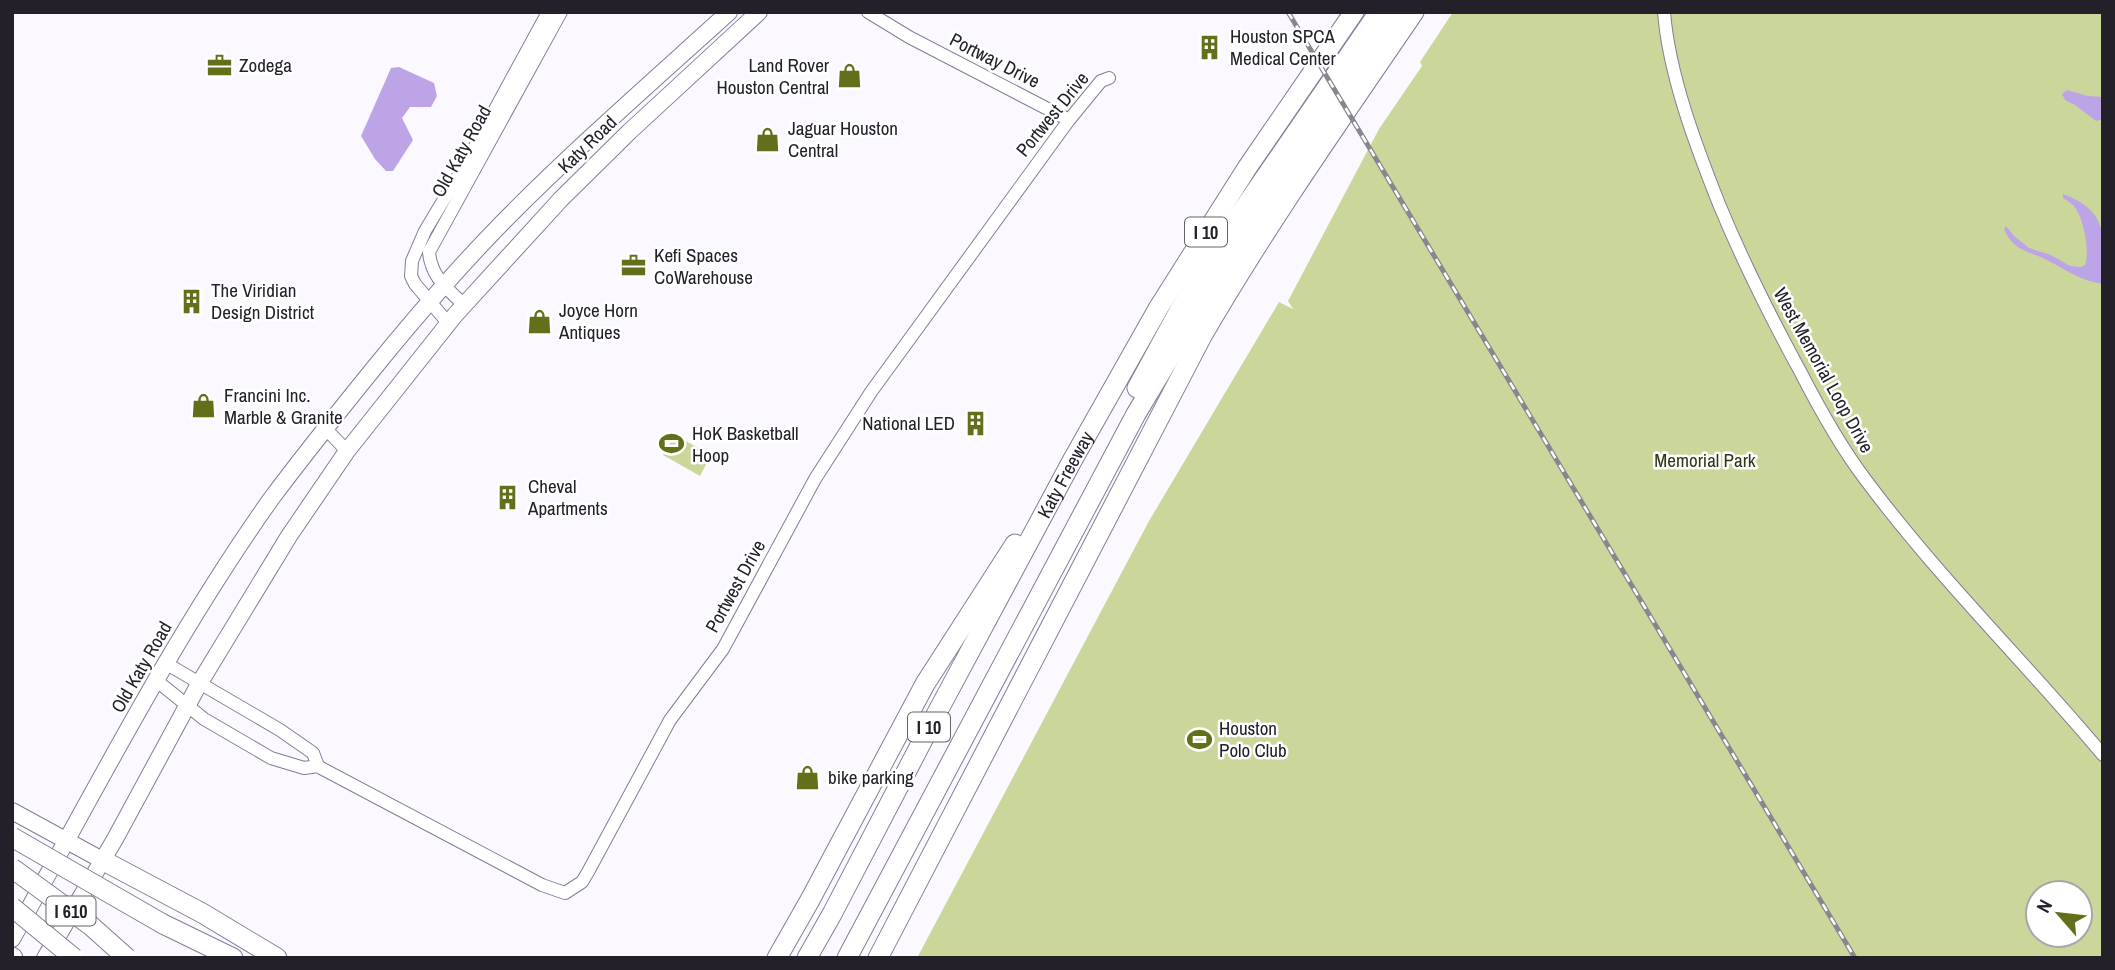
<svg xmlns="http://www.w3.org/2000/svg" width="2115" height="970" font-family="'Archivo Narrow',sans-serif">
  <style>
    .green { fill: #cbd79a; fill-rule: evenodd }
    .water { fill: #bca4e7 }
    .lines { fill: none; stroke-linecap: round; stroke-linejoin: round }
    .minor-casing { stroke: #847c95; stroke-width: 14 }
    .major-casing { stroke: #847c95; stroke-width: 18 }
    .highway-casing { stroke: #847c95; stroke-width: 21 }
    .minor { stroke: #fff; stroke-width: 12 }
    .major { stroke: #fff; stroke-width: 16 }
    .highway { stroke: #fff; stroke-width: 19 }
    .rail-casing { stroke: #89868f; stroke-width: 5 }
    .rail { stroke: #fff; stroke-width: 2.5; stroke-dasharray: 8; stroke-linecap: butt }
    .highway-bridge-casing { stroke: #847c95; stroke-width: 21; stroke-linecap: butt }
    .highway-bridge { stroke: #fff; stroke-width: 19 }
    .labels { text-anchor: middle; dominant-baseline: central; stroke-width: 5; stroke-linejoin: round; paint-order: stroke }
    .shield { fill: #fff; stroke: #65636a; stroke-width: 2 }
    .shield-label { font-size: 18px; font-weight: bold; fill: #23202a }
    .poi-label { font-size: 19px; fill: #23202a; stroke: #fff; text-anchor: start }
    .street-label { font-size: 19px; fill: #23202a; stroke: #fff }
    .park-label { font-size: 19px; fill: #303515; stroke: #fff }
  </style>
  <rect width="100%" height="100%" fill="#fbf9ff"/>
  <path class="green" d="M 1453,12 L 2103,12 L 2103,958 L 917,958 L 1149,521 L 1279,302 L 1293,309 L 1288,301 L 1379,129 L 1422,66 L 1420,62 ZM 2038,893 L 2080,893 L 2080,935 L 2038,935 Z
    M 675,435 L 711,455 L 700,476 L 663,455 Z"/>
  <path class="water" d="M 399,67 L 434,83 L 437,96 L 431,107 L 410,107 L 402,118 L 413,140 L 393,171 L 386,171 L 375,159 L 361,136 L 391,68 Z
    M 2067,90 L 2088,96 L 2103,97 L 2103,119 L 2096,121 L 2075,105 L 2065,100 L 2062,94 Z
    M 2063,194 C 2112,212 2103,241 2103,284 C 2081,281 2066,270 2047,260 C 2029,251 2013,251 2004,229 L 2006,226 L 2014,236 L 2029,248 L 2051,255 L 2070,266 L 2081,267 L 2085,265 C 2090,252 2084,221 2076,209 C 2073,204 2068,201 2063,198 Z"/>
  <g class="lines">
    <defs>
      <path id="minor" d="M 868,12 L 909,37 L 1069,120
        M 1664,12 C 1669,75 1696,146 1719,204 C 1743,262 1770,316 1800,371 C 1819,408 1840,446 1865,479 C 1938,577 2025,662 2103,755
        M 464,305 C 447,288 431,277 429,252 L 561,12
        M 448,323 L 415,284 L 411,276 L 412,261 L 425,231 L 467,161 L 548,12
        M 325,428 L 347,451
        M 167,664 L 280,730 L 313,753 L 318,766 L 321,768 L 542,885 L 565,893 L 582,882 L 588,872 L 670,720 L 723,649 L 815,479 L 871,392 L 1069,120 L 1101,81 L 1109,78
        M 157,681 L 204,719 L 271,758 L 304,768 L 318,766"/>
      <path id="major" d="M 12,811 L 102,860
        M 12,939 C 95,791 173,637 271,499 C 303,456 336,415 370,373 C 412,321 456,270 503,222 C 575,149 653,81 729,12
        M 45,958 L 115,839 L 199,684 L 289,536 L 347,451 L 455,315 L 561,199 L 629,132 L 759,12"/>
      <g id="highway">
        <path d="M 1137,388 L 1179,311 L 1218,246 L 1379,12"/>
        <path d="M 102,860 L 202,913 L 277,958"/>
        <path d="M 163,924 L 233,958"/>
        <path d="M 12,957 L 13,958"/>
        <path d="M 777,958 L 810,900 L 925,684 L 1015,544"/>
        <path id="s1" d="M 807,958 L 832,914 L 939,709 L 1072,461 L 1159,307 L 1247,168 L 1354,12"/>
        <path d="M 847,958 L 1136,414 L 1234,250 L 1287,169 L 1396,12"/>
        <path d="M 878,958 L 1202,336 C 1267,224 1341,119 1414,12"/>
      </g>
    </defs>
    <use href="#minor" class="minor-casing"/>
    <use href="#major" class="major-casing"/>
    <use href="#highway" class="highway-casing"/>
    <use href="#minor" class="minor"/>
    <use href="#major" class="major"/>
    <use href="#highway" class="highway"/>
    <defs>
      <path id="rail" d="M 1288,12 L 1855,958"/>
    </defs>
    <use href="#rail" class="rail-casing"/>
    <use href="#rail" class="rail"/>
    <defs>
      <path id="highway-bridge" d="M 12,837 L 163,924
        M 12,868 L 90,925 L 127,958
        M 12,907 L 74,958"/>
    </defs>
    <use href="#highway-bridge" class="highway-bridge-casing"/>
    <use href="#highway-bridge" class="highway-bridge"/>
  </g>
  <defs>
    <symbol id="building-bare" viewBox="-9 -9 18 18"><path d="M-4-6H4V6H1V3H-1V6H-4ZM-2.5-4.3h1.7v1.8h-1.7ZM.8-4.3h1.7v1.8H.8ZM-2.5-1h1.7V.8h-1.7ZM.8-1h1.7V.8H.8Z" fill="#636f19" stroke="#fff" stroke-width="2.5" paint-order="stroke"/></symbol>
    <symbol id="office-bare" viewBox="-9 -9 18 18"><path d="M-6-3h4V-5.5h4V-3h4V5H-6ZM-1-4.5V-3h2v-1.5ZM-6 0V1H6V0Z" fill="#636f19" stroke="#fff" stroke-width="2.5" paint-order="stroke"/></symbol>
    <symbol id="shop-bare" viewBox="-9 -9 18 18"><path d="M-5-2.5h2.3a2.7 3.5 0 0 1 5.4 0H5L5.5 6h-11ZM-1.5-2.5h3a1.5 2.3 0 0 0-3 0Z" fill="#636f19" stroke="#fff" stroke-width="2.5" paint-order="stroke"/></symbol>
    <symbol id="stadium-bare" viewBox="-9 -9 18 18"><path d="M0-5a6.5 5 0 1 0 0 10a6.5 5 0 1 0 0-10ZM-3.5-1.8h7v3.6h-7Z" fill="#636f19" stroke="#fff" stroke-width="2.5" paint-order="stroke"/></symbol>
  </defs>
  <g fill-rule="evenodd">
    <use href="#building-bare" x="1192" y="30" width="35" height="35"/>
    <use href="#office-bare" x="202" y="48" width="35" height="35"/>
    <use href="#shop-bare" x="832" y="58" width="35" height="35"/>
    <use href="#shop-bare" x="750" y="122" width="35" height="35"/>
    <use href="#office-bare" x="616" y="248" width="35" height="35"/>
    <use href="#building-bare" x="174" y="284" width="35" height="35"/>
    <use href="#shop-bare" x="522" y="304" width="35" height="35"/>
    <use href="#shop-bare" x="186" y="388" width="35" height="35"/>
    <use href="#building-bare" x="958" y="406" width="35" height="35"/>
    <use href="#stadium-bare" x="654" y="426" width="35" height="35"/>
    <use href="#building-bare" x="490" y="480" width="35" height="35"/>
    <use href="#stadium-bare" x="1182" y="722" width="35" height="35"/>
    <use href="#shop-bare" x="790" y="760" width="35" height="35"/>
  </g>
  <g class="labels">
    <g class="shield">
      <rect x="1185" y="217.5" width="42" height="29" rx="5"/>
      <rect x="908" y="712.5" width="42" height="29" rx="5"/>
      <rect x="46.5" y="896.5" width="49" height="29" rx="5"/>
    </g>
    <g class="shield-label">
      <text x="1206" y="232">I 10</text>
      <text x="929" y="727">I 10</text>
      <text x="71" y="911">I 610</text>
    </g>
    <g class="poi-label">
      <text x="1230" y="36">Houston SPCA<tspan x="1230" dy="22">Medical Center</tspan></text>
      <text x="239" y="65">Zodega</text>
      <text x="829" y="65" text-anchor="end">Land Rover<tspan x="829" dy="22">Houston Central</tspan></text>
      <text x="788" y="128">Jaguar Houston<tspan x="788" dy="22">Central</tspan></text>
      <text x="654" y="255">Kefi Spaces<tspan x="654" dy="22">CoWarehouse</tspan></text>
      <text x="211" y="290">The Viridian<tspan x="211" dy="22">Design District</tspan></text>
      <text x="559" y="310">Joyce Horn<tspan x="559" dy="22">Antiques</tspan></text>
      <text x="224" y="395">Francini Inc.<tspan x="224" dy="22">Marble &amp; Granite</tspan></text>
      <text x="955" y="423" text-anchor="end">National LED</text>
      <text x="692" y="433">HoK Basketball<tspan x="692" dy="22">Hoop</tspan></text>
      <text x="528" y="486">Cheval<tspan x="528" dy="22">Apartments</tspan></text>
      <text x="1219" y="728">Houston<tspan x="1219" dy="22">Polo Club</tspan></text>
      <text x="828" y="777">bike parking</text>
    </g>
    <g class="street-label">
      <text transform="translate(995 60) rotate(27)">Portway Drive</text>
      <text transform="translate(1052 114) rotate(-51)">Portwest Drive</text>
      <text transform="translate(587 144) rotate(-44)">Katy Road</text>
      <text transform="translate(461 151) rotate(-61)">Old Katy Road</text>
      <text transform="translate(1824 370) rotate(61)">West Memorial Loop Drive</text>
      <text stroke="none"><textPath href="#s1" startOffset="548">Katy Freeway</textPath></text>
      <text transform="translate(735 586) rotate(-61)">Portwest Drive</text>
      <text transform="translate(141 667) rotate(-60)">Old Katy Road</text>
    </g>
    <g class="park-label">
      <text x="1705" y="460">Memorial Park</text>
    </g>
  </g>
  <rect width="2115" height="970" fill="none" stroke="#23202a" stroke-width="28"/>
  <g transform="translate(2059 914) rotate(298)"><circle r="33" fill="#ffffff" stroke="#a7a6aa" stroke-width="2"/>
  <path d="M0-5L12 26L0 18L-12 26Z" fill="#636f19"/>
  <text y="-10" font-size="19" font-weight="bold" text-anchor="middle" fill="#23202a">N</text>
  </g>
</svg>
